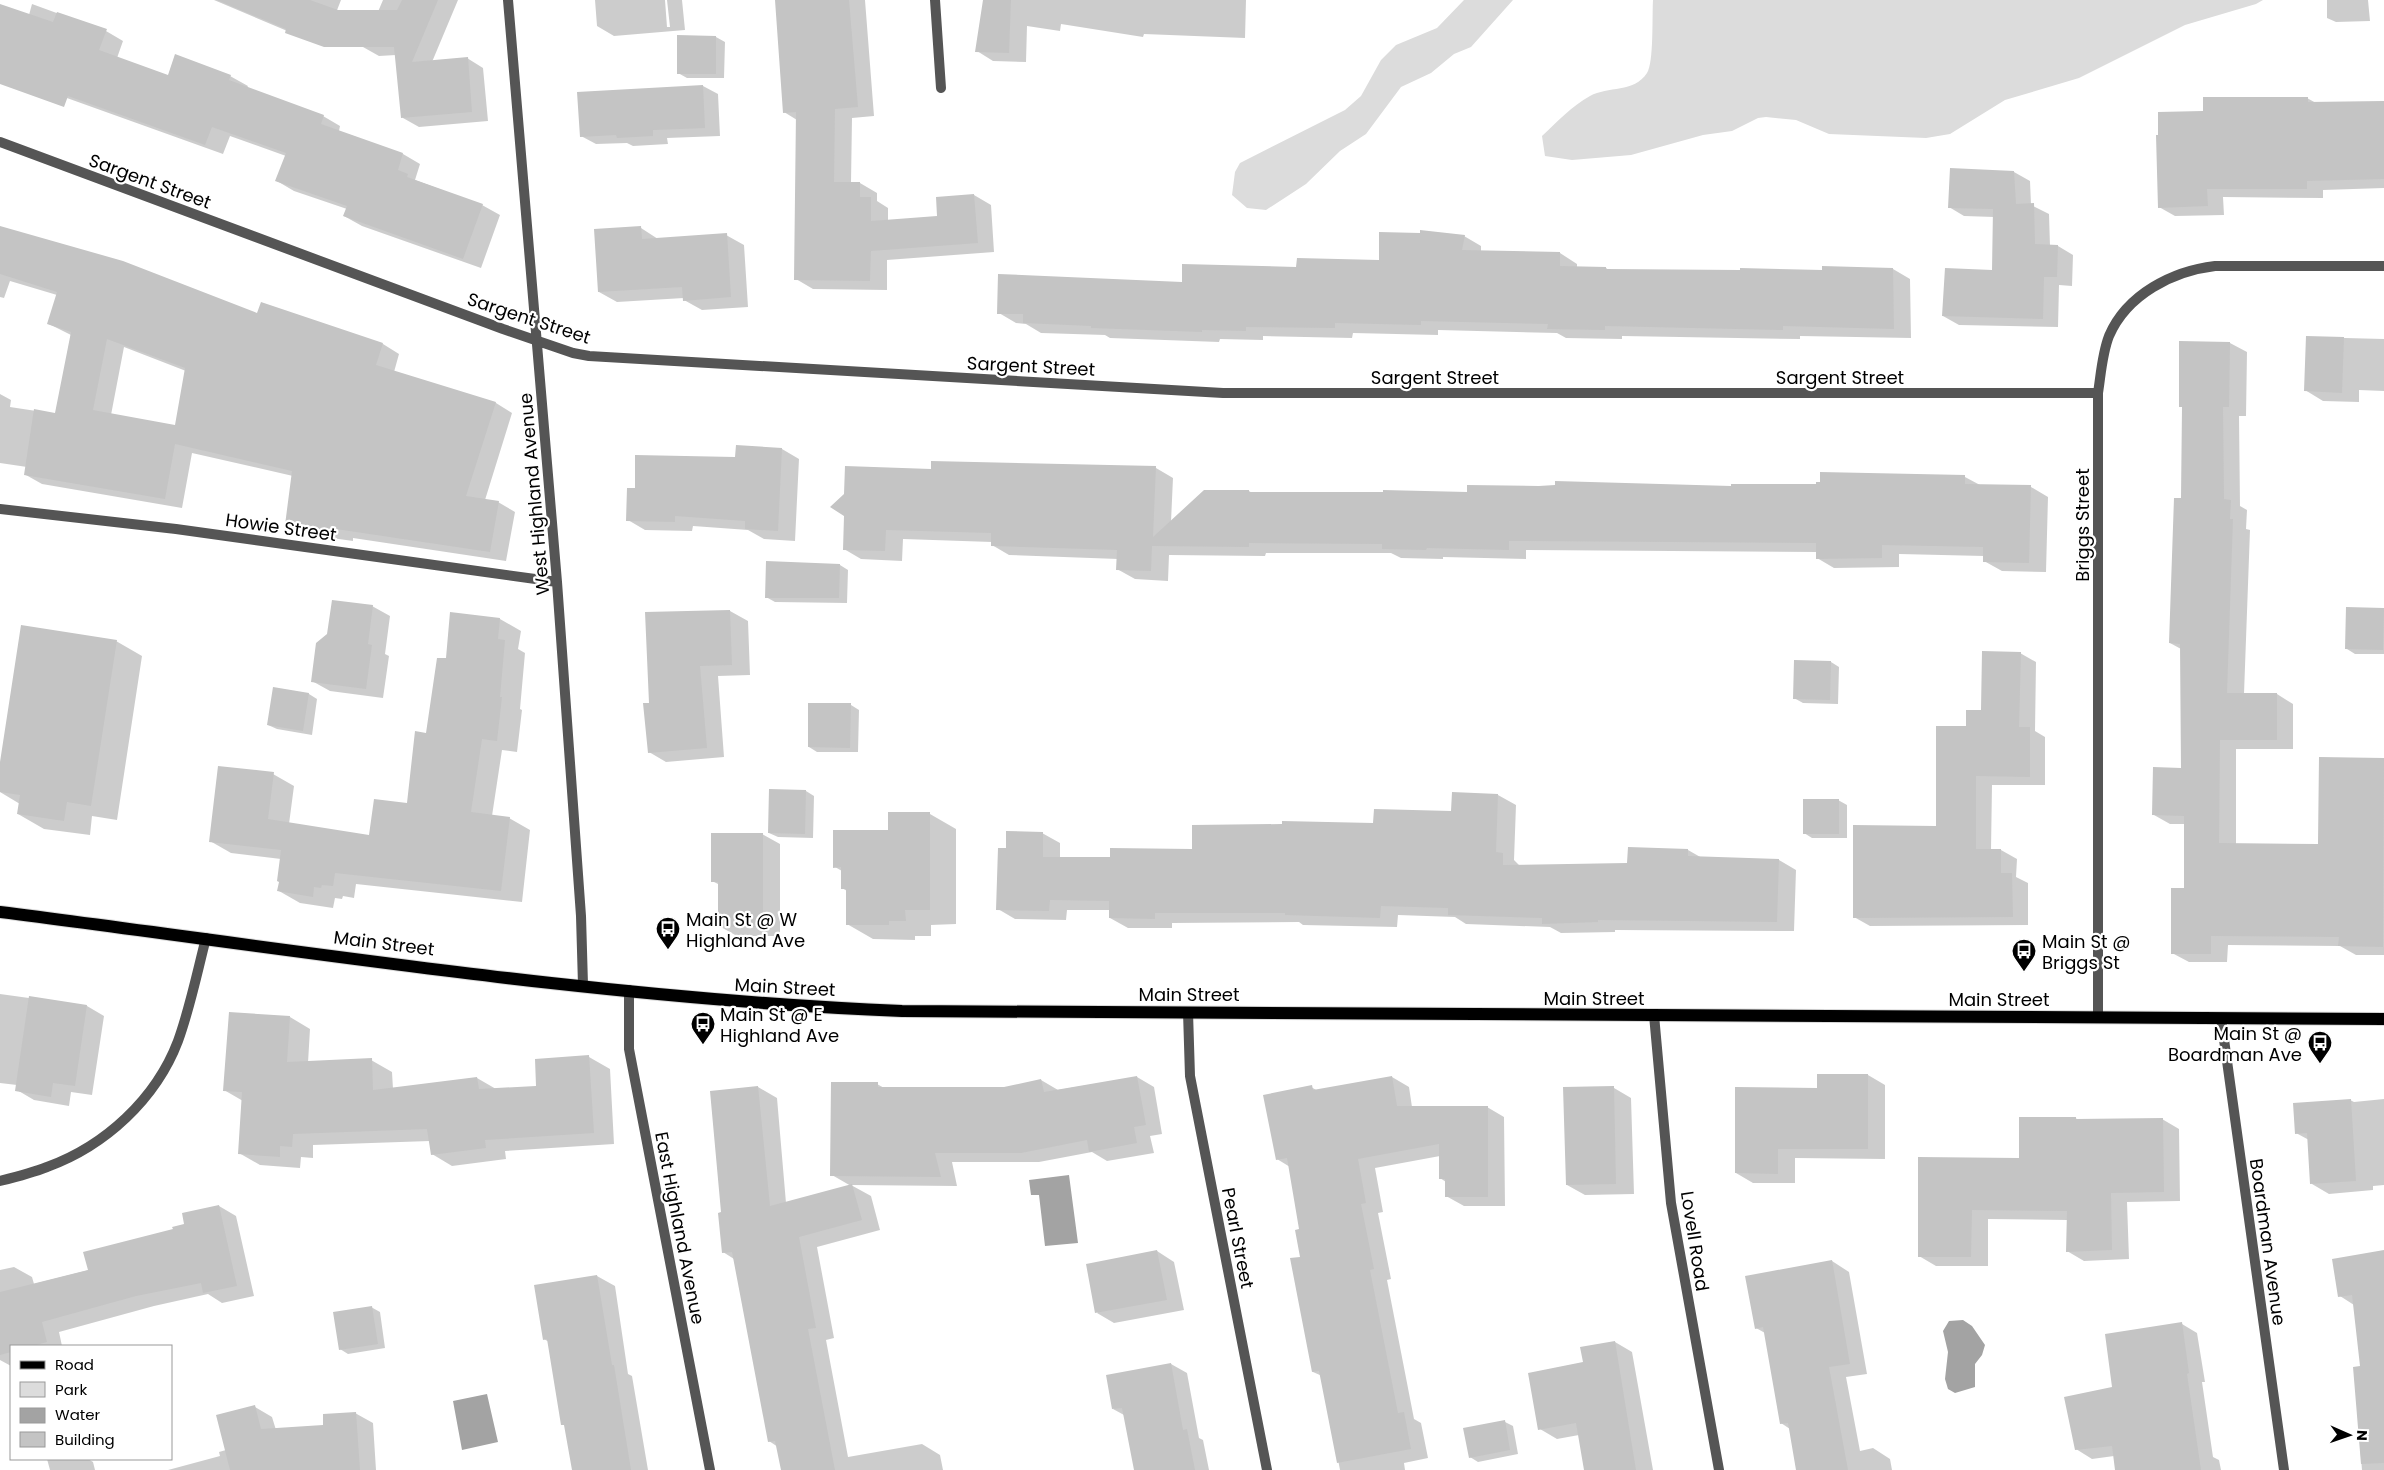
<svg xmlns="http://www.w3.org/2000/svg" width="2384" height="1470" font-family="Poppins,sans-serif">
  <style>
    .green { fill: #dcdcdc }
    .water { fill: #a3a3a3 }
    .shadow { fill: #0003; fill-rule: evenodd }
    .building { fill: #c4c4c4; fill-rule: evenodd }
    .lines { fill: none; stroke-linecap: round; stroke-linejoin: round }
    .primary-casing { stroke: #dbdbdb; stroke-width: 14 }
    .minor { stroke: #555; stroke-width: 10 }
    .primary { stroke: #000; stroke-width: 12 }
    .labels { text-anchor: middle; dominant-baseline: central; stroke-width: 4.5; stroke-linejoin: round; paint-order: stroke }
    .street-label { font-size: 18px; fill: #000; stroke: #fff }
    .poi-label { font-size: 18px; fill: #000; stroke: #fff; text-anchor: start }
  </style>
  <rect width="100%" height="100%" fill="#fff"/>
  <path class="green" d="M 1464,0 L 1513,0 L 1471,47 L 1454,54 L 1431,73 L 1401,87 L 1366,134 L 1340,151 L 1306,184 L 1266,210 L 1247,208 L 1232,195 L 1235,172 L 1240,163 L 1345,110 L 1361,96 L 1381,60 L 1396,45 L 1437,28 Z
    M 1653,0 L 2263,0 L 2256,4 L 2185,25 L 2079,78 L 2005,100 L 1950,134 L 1926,138 L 1829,134 L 1796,120 L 1766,117 L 1758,118 L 1732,131 L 1703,135 L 1631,155 L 1572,160 L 1545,156 L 1542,136 C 1557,122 1572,106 1590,96 C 1608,86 1634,93 1647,73 C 1654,63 1652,15 1653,0 Z"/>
  <path class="water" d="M 1069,1175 L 1078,1243 L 1045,1246 L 1039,1195 L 1031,1195 L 1029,1180 Z
    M 1963,1320 L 1972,1326 L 1985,1345 L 1982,1355 L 1975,1364 L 1975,1387 L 1955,1393 L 1948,1389 L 1945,1379 L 1948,1352 L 1943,1331 L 1949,1321 Z
    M 487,1394 L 498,1442 L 462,1450 L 453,1401 Z"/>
  <path class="shadow" d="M 214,0 L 341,0 L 323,46 Z
    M 383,0 L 458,0 L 432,62 L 467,58 L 483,68 L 488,121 L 419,127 L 403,118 L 396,55 L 379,56 L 363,47 Z
    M 595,0 L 665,0 L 667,27 L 670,27 L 667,0 L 682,0 L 685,30 L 614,36 L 597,26 Z
    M 776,0 L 865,0 L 874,116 L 852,118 L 851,183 L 860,183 L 877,193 L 877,201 L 888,208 L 888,221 L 939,217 L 974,195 L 991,205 L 994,252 L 887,260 L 887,290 L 813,289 L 796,279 L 797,120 L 784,112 Z
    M 985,0 L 1246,0 L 1245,38 L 1144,34 L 1143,37 L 1061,24 L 1060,31 L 1027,26 L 1026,62 L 993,61 L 977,51 Z
    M 2327,0 L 2368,0 L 2370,21 L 2336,22 L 2327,18 Z
    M 32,4 L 106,31 L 123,41 L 117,58 L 169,76 L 230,76 L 248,86 L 247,88 L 323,116 L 340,126 L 339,131 L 403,154 L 420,164 L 415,180 L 482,205 L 500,215 L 481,268 L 362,226 L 344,216 L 347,209 L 294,191 L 277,181 L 286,156 L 230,136 L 223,154 L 39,88 L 0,71 L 0,5 L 29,15 Z
    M 678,37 L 716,37 L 725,42 L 724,78 L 687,78 L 678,73 Z
    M 703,86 L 718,94 L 720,136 L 667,138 L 668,144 L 633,146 L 627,143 L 596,144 L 581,136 Z
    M 2307,98 L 2316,103 L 2384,103 L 2384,188 L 2323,190 L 2323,198 L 2223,197 L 2224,215 L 2175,216 L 2159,207 L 2205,112 Z
    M 2014,172 L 2030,181 L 2031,205 L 2049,214 L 2050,246 L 2058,246 L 2073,255 L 2072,286 L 2059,285 L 2058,327 L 1959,325 L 1943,316 L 1993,271 L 1994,217 L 1964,216 L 1949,207 Z
    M 0,227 L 258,315 L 383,344 L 399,354 L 394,372 L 496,403 L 512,413 L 485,500 L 498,502 L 515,512 L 506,561 L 353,538 L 353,541 L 303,534 L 286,525 L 293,476 L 192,453 L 182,508 L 42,484 L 26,475 L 27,467 L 0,463 L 0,394 L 11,400 L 10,407 L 56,414 L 71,335 L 49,324 L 57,295 L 10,281 L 4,298 L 0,297 ZM 124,347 L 186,371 L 176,427 L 111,415 Z
    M 641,228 L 658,239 L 726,235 L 744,245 L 748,307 L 702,310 L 684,300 L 684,298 L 617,302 L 599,292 Z
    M 1464,236 L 1481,246 L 1481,252 L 1560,253 L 1577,264 L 1577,268 L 1606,268 L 1610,271 L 1823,271 L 1893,269 L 1910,279 L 1911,338 L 1800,336 L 1800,339 L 1622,336 L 1622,339 L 1566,338 L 1557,333 L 1438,330 L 1438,335 L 1353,333 L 1352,338 L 1263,336 L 1263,340 L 1220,339 L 1219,342 L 1110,338 L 1105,335 L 1041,333 L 1026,324 L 1016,323 L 999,313 L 1183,283 L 1297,268 L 1380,262 Z
    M 2307,337 L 2384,339 L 2384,391 L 2359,390 L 2359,402 L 2323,401 L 2305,390 Z
    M 2181,342 L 2230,343 L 2247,352 L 2246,416 L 2239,416 L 2240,506 L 2247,510 L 2246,529 L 2250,530 L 2244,694 L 2277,694 L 2293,704 L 2293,749 L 2236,749 L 2236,845 L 2319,845 L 2321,758 L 2384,760 L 2384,955 L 2356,955 L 2340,946 L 2228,945 L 2227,962 L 2189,962 L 2172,953 L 2185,889 L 2185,824 L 2170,824 L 2154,815 L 2182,769 L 2181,649 L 2170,643 L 2182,499 L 2184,408 Z
    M 782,449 L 799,459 L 795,541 L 764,539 L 748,530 L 693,526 L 692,531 L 645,530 L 628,520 L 636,489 L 736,458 Z
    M 933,462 L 1156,468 L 1173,478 L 1171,522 L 1249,491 L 1252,493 L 1468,493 L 1817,485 L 1965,477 L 1980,485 L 2031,487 L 2048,497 L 2046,572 L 2002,571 L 1984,561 L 1984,556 L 1899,554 L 1899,567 L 1834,568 L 1817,558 L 1817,552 L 1526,550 L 1526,559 L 1443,557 L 1443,559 L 1401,558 L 1391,553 L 1266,553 L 1265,556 L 1169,555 L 1168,581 L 1135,579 L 1117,569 L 1118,559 L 1009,555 L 992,545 L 992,542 L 903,539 L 902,561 L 861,559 L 844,549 L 932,470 Z
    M 840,565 L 848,570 L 847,603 L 775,602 L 766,597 Z
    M 372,606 L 390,616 L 385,654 L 389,656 L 383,698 L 330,691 L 312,681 Z
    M 2347,609 L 2384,610 L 2384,654 L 2355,654 L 2347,649 Z
    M 730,611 L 748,621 L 750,675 L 718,676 L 724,757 L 666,762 L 649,752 L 650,704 L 647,613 Z
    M 451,613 L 500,619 L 521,631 L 518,649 L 525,653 L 520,709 L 522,710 L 517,752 L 502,750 L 492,816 L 509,818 L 530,830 L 522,902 L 356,884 L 354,898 L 343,896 L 342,899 L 335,898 L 333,908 L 300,903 L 279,891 L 281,859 L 231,853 L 210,841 L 273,774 L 294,786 L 289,824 L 370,836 L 408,805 L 447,660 Z
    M 116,641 L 142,656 L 117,820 L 92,816 L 90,835 L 44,829 L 18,814 L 20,804 L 0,792 L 0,771 Z
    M 2020,653 L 2036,662 L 2035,731 L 2045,737 L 2045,785 L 1992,785 L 1991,850 L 2001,850 L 2017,859 L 2016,877 L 2028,883 L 2028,925 L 1870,926 L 1854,917 L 1937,827 L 1967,727 L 1982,712 Z
    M 1831,662 L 1839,667 L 1838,704 L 1803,703 L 1794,698 Z
    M 274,689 L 309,694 L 317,699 L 312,735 L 277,729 L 268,725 Z
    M 851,705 L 859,710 L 858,752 L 817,752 L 809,747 Z
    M 806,791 L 814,796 L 813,838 L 778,837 L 769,833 Z
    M 1453,794 L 1498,795 L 1516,805 L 1514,860 L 1520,866 L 1628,864 L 1629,848 L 1688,850 L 1702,858 L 1779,860 L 1796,870 L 1794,931 L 1615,930 L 1615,932 L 1561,933 L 1550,927 L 1466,924 L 1455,917 L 1398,915 L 1397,927 L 1303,925 L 1299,922 L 1172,923 L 1172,928 L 1128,928 L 1110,918 L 1111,910 L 1067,910 L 1066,920 L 1015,919 L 998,909 L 1007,850 L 1042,833 L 1060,843 L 1060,858 L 1111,859 L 1193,851 L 1453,812 Z
    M 1838,800 L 1847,805 L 1847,838 L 1812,838 L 1804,833 Z
    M 930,814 L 956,829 L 956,924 L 931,925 L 931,936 L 915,936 L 915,940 L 873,939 L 847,924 L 847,891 L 842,888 L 842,871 L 835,867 L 889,832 Z
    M 762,834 L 780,844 L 780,936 L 737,936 L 719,926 L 720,885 L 712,881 Z
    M 0,994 L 87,1006 L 104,1016 L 92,1095 L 71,1092 L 69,1106 L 34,1100 L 17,1090 L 17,1085 L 0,1083 Z
    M 290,1017 L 310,1029 L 308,1063 L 371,1060 L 392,1072 L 393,1089 L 477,1078 L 496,1089 L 538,1088 L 589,1057 L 610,1069 L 614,1144 L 505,1151 L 506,1159 L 452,1166 L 432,1154 L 430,1141 L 313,1145 L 313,1158 L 301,1157 L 300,1168 L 260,1165 L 239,1153 L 243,1101 L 224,1090 Z
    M 1819,1075 L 1868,1075 L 1885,1085 L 1885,1159 L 1795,1158 L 1795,1183 L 1753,1183 L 1736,1173 L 1818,1089 Z
    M 1137,1077 L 1154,1087 L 1162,1134 L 1150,1136 L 1154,1153 L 1107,1161 L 1092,1152 L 1039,1162 L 952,1162 L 957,1186 L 851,1185 L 871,1196 L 880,1230 L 817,1247 L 834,1338 L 826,1340 L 848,1457 L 922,1444 L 940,1455 L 943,1470 L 783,1470 L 778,1447 L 769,1441 L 734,1259 L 723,1252 L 722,1213 L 758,1087 L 777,1098 L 786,1203 L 851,1186 L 832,1175 L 877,1084 L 886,1089 L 1004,1088 L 1041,1080 L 1058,1090 Z
    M 1392,1077 L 1409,1087 L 1412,1107 L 1487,1107 L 1504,1117 L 1505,1206 L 1464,1206 L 1446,1196 L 1446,1182 L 1440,1178 L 1440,1156 L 1375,1168 L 1383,1212 L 1378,1213 L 1391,1279 L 1387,1280 L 1414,1419 L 1421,1423 L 1428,1458 L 1404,1463 L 1405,1470 L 1340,1470 L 1322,1376 L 1313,1372 L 1301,1258 L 1300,1230 L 1290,1167 L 1277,1159 L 1311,1087 L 1318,1091 Z
    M 1614,1088 L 1631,1098 L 1634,1194 L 1585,1195 L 1567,1185 Z
    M 2384,1099 L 2384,1185 L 2373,1186 L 2373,1190 L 2329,1194 L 2312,1184 L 2309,1140 L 2296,1133 L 2350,1100 L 2354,1102 Z
    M 2075,1118 L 2079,1120 L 2162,1119 L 2179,1129 L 2180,1201 L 2127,1202 L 2129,1259 L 2084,1261 L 2067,1251 L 2068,1220 L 1988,1219 L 1988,1266 L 1936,1266 L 1919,1256 L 2020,1159 Z
    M 219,1206 L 236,1216 L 254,1296 L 222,1303 L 208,1294 L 154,1306 L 59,1332 L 62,1346 L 11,1346 L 11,1366 L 0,1360 L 0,1270 L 14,1267 L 32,1277 L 34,1284 L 89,1270 L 186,1225 Z
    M 1157,1251 L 1174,1262 L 1184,1310 L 1114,1323 L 1097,1313 Z
    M 2384,1251 L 2384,1470 L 2362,1470 L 2354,1368 L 2362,1367 L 2354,1305 L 2340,1296 Z
    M 1832,1261 L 1849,1272 L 1867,1374 L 1846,1377 L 1860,1451 L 1873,1448 L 1890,1459 L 1892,1470 L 1798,1470 L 1790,1429 L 1781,1423 L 1765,1333 L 1756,1328 Z
    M 597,1276 L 615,1286 L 628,1374 L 632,1376 L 648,1470 L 573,1470 L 566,1426 L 562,1424 L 549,1342 L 544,1339 Z
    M 371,1307 L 380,1312 L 385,1348 L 348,1354 L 340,1349 Z
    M 2182,1324 L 2197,1333 L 2205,1382 L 2202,1382 L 2213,1457 L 2219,1460 L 2221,1470 L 2116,1470 L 2114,1456 L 2092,1459 L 2076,1449 L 2114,1388 Z
    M 1615,1342 L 1632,1352 L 1653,1470 L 1586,1470 L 1579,1435 L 1557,1439 L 1540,1429 L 1584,1363 Z
    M 1171,1364 L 1187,1373 L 1199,1438 L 1203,1440 L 1209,1470 L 1136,1470 L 1124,1415 L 1113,1409 Z
    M 255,1407 L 272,1417 L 276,1430 L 324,1426 L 355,1413 L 373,1423 L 376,1470 L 168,1470 L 220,1456 L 219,1452 L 226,1450 Z
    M 1505,1422 L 1513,1426 L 1518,1454 L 1478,1462 L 1470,1457 Z
    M 47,1459 L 88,1459 L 93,1462 L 95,1470 L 50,1470 Z"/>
  <path class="building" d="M 217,0 L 310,0 L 338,10 L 397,10 L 402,0 L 438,0 L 412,62 L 468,57 L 472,112 L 401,118 L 394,47 L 324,47 L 285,33 L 286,29 Z
    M 775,0 L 849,0 L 858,107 L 835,109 L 834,182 L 860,182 L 860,197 L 871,197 L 871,221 L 937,216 L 936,197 L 974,194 L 978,243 L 871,251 L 870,281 L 794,280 L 796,112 L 783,113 Z
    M 983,0 L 1011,0 L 1009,53 L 975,52 Z
    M 0,4 L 53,22 L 57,12 L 107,29 L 99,50 L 168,75 L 175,54 L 231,75 L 229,80 L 324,115 L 321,124 L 403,153 L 398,170 L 408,174 L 407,177 L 483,204 L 463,259 L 343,216 L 347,206 L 275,181 L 286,153 L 212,127 L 205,145 L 68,96 L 64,107 L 0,84 Z
    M 677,35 L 716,36 L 716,74 L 677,74 Z
    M 703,85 L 705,128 L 653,130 L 653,136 L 617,138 L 616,135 L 580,137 L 577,92 Z
    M 2203,97 L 2308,97 L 2308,102 L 2384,101 L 2384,179 L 2307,181 L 2307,189 L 2207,189 L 2208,206 L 2158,208 L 2156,135 L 2158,135 L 2158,112 L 2203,111 Z
    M 1950,168 L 2014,171 L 2016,204 L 2034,203 L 2035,244 L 2058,245 L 2057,277 L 2044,277 L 2043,319 L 1942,316 L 1945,268 L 1992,270 L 1993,209 L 1948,208 Z
    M 0,226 L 123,261 L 257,313 L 261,302 L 383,343 L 376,365 L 496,402 L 466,496 L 499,501 L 490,552 L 336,529 L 336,532 L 285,525 L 292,471 L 175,444 L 165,499 L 24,475 L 34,409 L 55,413 L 71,332 L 47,324 L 57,292 L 0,274 ZM 107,339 L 185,368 L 175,425 L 93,410 Z
    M 641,226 L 642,239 L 727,233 L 731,297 L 683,301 L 682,287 L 598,292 L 594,229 Z
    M 1420,230 L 1465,235 L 1462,250 L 1560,252 L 1560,266 L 1606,267 L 1606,269 L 1740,270 L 1740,268 L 1822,270 L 1822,266 L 1893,268 L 1894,329 L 1783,326 L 1783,330 L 1605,326 L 1605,330 L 1547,329 L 1548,324 L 1421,321 L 1421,325 L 1335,323 L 1335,328 L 1246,327 L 1246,331 L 1202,330 L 1202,332 L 1091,328 L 1091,326 L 1023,323 L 1023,314 L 997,314 L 998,274 L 1182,282 L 1182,264 L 1296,267 L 1297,258 L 1379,260 L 1379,232 L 1420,233 Z
    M 2306,336 L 2344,337 L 2342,393 L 2304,391 Z
    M 2179,341 L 2230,342 L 2229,407 L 2223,407 L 2224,499 L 2231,500 L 2230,519 L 2233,519 L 2227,693 L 2277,693 L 2277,740 L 2220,740 L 2219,843 L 2318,844 L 2319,757 L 2384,758 L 2383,947 L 2338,946 L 2339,937 L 2211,936 L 2211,954 L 2171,954 L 2171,888 L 2184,888 L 2184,816 L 2152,815 L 2153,767 L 2181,768 L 2180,644 L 2169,643 L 2174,498 L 2181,498 L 2182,407 L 2179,407 Z
    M 736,445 L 782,448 L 778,531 L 745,529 L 745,521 L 675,516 L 675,522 L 626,521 L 627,488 L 635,488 L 635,455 L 735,457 Z
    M 931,461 L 1156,466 L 1153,537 L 1204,490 L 1249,490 L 1249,492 L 1383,492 L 1383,490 L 1467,492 L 1467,485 L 1539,486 L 1555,485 L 1555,481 L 1731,486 L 1731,484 L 1816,484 L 1816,482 L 1820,482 L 1820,472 L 1965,475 L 1965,484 L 2031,485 L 2029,563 L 1983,562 L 1983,547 L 1882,545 L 1882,558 L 1816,559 L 1816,543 L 1509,541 L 1509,550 L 1427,548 L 1426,550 L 1382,549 L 1382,544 L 1249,543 L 1249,547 L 1152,546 L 1151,571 L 1116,570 L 1117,550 L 991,546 L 991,533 L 886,530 L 885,551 L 843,550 L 844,516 L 830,507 L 844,494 L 845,466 L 931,469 Z
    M 766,561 L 840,564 L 839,598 L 765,598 Z
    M 332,600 L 373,605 L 368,644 L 372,645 L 366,689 L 311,682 L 316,643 L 327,634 Z
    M 2346,607 L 2384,608 L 2383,650 L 2345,649 Z
    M 730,610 L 732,665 L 700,666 L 707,748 L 648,753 L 643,703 L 649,703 L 645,612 Z
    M 450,612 L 500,618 L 498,639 L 505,640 L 500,697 L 502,697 L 497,741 L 482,739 L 471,812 L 510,817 L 501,891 L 335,873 L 333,886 L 322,885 L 321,888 L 314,887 L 313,897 L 277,891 L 279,882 L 277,881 L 281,850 L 209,842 L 218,766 L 274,772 L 268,819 L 369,835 L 374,799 L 407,803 L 415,731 L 426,733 L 437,658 L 446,658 Z
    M 21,625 L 117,640 L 91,806 L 67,802 L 64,821 L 17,814 L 20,795 L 0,792 L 0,762 Z
    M 1982,651 L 2021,652 L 2019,727 L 2030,727 L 2030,777 L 1976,776 L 1976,849 L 2001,849 L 2001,873 L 2012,873 L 2013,917 L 1853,918 L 1853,825 L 1936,826 L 1936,726 L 1966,726 L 1966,710 L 1981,710 Z
    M 1794,660 L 1831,661 L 1830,700 L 1793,699 Z
    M 273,687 L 309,693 L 303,731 L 267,725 Z
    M 808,703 L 851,703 L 850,748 L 808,747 Z
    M 769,789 L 806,790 L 805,834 L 768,833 Z
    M 1452,792 L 1498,794 L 1496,852 L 1503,853 L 1503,865 L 1627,863 L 1628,847 L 1688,849 L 1688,856 L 1779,859 L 1777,922 L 1598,920 L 1598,922 L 1542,924 L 1542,918 L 1448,915 L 1448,908 L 1381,906 L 1380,918 L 1285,915 L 1285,913 L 1155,913 L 1155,919 L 1109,918 L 1109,901 L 1050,900 L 1049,911 L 996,910 L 998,848 L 1006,848 L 1006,831 L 1043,832 L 1043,857 L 1110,857 L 1110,848 L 1192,849 L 1192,825 L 1282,824 L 1282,821 L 1373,823 L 1374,809 L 1451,811 Z
    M 1803,799 L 1839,799 L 1839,834 L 1803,834 Z
    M 888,812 L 930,812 L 930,910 L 905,910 L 906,921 L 889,921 L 889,925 L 846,925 L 846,889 L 841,889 L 841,867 L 833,868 L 833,830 L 888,830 Z
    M 711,833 L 763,833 L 763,927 L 718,927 L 718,882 L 711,882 Z
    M 29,996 L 87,1005 L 75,1086 L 53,1083 L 51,1097 L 15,1091 Z
    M 229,1012 L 290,1016 L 287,1062 L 372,1058 L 373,1090 L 477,1077 L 479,1089 L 536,1086 L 535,1059 L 589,1055 L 594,1133 L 485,1140 L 486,1148 L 431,1155 L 427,1129 L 293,1134 L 292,1147 L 280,1146 L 280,1157 L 238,1154 L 242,1092 L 223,1091 Z
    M 1817,1074 L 1868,1074 L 1868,1149 L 1778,1149 L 1778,1174 L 1735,1173 L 1735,1087 L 1817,1088 Z
    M 1137,1076 L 1146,1125 L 1134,1127 L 1137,1143 L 1089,1152 L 1087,1140 L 1021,1153 L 935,1153 L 941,1177 L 830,1176 L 831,1082 L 878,1082 L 878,1087 L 1004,1087 L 1041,1079 L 1044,1092 Z
    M 1392,1076 L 1397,1106 L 1488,1106 L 1488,1197 L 1445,1197 L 1445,1179 L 1439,1179 L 1439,1144 L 1358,1159 L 1366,1203 L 1361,1204 L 1374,1269 L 1370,1270 L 1398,1413 L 1404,1412 L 1411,1449 L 1337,1463 L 1319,1371 L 1312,1372 L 1290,1258 L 1300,1257 L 1295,1230 L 1299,1229 L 1287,1158 L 1276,1160 L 1263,1095 L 1312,1085 L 1313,1090 Z
    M 758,1086 L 770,1206 L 852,1184 L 862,1220 L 799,1237 L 816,1328 L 808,1329 L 835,1470 L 781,1470 L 775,1441 L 768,1442 L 732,1252 L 722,1253 L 718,1213 L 721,1212 L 710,1091 Z
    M 1614,1086 L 1616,1184 L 1566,1185 L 1563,1087 Z
    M 2351,1099 L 2356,1181 L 2310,1184 L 2307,1133 L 2295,1134 L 2293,1103 Z
    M 2019,1117 L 2076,1117 L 2076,1119 L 2163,1118 L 2164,1192 L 2111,1193 L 2112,1250 L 2066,1252 L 2067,1211 L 1972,1210 L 1971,1257 L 1918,1257 L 1918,1157 L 2019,1158 Z
    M 219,1205 L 237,1286 L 203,1293 L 201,1283 L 136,1296 L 42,1322 L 47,1342 L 32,1346 L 11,1346 L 11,1352 L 0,1355 L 0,1292 L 88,1270 L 83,1252 L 173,1229 L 172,1227 L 184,1224 L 182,1213 Z
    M 1157,1250 L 1167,1300 L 1095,1313 L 1086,1264 Z
    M 2384,1250 L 2384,1463 L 2361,1464 L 2353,1367 L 2360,1366 L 2352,1295 L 2338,1297 L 2332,1259 Z
    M 1832,1260 L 1850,1364 L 1829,1367 L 1848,1470 L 1796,1470 L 1788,1423 L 1780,1424 L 1763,1327 L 1755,1329 L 1745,1276 Z
    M 597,1275 L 612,1365 L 614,1365 L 631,1470 L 572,1470 L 564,1425 L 561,1425 L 547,1339 L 543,1340 L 534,1285 Z
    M 372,1306 L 378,1344 L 339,1350 L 333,1312 Z
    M 2182,1322 L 2189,1373 L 2187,1374 L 2201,1470 L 2115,1470 L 2112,1446 L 2075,1450 L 2064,1397 L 2112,1387 L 2105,1334 Z
    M 1615,1341 L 1636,1470 L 1584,1470 L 1576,1423 L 1538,1430 L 1528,1373 L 1583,1362 L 1580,1347 Z
    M 1171,1363 L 1183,1430 L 1187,1429 L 1195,1470 L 1134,1470 L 1122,1408 L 1112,1409 L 1106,1375 Z
    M 255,1405 L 261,1429 L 323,1425 L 323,1414 L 356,1412 L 360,1470 L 230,1470 L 216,1415 Z
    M 1505,1420 L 1510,1450 L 1469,1458 L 1463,1428 Z"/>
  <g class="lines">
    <defs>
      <path id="primary" d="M 0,912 C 299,950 601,999 902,1011 L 2384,1019"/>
    </defs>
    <use href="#primary" class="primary-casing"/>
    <path class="minor" d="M 508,0 L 557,582 L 581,916 L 583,985
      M 935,0 L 941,88
      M 0,142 L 503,329 L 573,353 L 589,356 L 1223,393 L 2098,393
      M 0,509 L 176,529 L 557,582
      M 629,990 L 629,1049 L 710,1470
      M 1188,1012 L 1190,1076 L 1267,1470
      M 1654,1015 L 1671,1203 L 1719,1470
      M 2098,1016 L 2098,393 C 2101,374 2102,354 2109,336 C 2127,294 2173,271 2215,266 L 2384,266
      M 2221,1018 L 2284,1470
      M 0,1181 C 16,1177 32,1173 47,1167 C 105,1146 156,1099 178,1041 C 190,1008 197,973 206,938"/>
    <use href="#primary" class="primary"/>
  </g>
  <defs>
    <symbol id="bus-pin" viewBox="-11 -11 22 30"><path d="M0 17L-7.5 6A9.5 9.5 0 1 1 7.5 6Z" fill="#000" stroke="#fff"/><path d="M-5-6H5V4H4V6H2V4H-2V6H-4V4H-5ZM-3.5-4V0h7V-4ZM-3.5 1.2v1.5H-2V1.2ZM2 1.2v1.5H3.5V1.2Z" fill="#fff"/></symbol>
  </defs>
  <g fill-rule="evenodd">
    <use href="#bus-pin" x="654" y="915" width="28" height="38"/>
    <use href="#bus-pin" x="2010" y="937" width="28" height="38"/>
    <use href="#bus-pin" x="689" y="1010" width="28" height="38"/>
    <use href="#bus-pin" x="2306" y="1029" width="28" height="38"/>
  </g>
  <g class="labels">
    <g class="street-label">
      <text transform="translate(150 181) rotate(20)">Sargent Street</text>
      <text transform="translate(529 318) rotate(18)">Sargent Street</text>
      <text transform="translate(1031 366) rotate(3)">Sargent Street</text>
      <text x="1435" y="377">Sargent Street</text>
      <text x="1840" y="377">Sargent Street</text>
      <text transform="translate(534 494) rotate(-95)">West Highland Avenue</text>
      <text transform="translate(2082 525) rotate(-90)">Briggs Street</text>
      <text transform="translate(281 527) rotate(8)">Howie Street</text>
      <text transform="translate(384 943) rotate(7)">Main Street</text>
      <text transform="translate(785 987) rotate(3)">Main Street</text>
      <text x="1189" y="994">Main Street</text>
      <text x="1594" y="998">Main Street</text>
      <text x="1999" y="999">Main Street</text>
      <text transform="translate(680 1228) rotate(79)">East Highland Avenue</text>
      <text transform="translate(1238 1238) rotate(79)">Pearl Street</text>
      <text transform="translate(1695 1241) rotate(81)">Lovell Road</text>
      <text transform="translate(2268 1242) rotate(82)">Boardman Avenue</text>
    </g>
    <g class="poi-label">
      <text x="686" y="919">Main St @ W<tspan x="686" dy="21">Highland Ave</tspan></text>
      <text x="2042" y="941">Main St @<tspan x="2042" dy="21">Briggs St</tspan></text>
      <text x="720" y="1014">Main St @ E<tspan x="720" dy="21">Highland Ave</tspan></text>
      <text x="2302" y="1033" text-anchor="end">Main St @<tspan x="2302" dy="21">Boardman Ave</tspan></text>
    </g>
  </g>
  <rect x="10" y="1345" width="162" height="115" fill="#ffffff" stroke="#999999"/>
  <rect x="20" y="1361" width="25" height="8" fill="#000000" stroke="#999999"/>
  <text x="55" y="1370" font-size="15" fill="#000000">Road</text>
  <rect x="20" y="1382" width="25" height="15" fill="#dcdcdc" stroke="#999999"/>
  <text x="55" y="1395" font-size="15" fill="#000000">Park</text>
  <rect x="20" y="1408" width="25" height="15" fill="#a3a3a3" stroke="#999999"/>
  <text x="55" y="1420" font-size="15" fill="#000000">Water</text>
  <rect x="20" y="1432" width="25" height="15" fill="#c4c4c4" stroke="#999999"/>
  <text x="55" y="1445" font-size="15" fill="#000000">Building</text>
  <g transform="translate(2349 1435) rotate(92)" stroke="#ffffff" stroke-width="4" paint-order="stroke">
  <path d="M0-4L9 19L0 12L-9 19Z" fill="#000000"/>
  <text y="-8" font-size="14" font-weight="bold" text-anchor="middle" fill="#000000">N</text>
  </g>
</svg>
